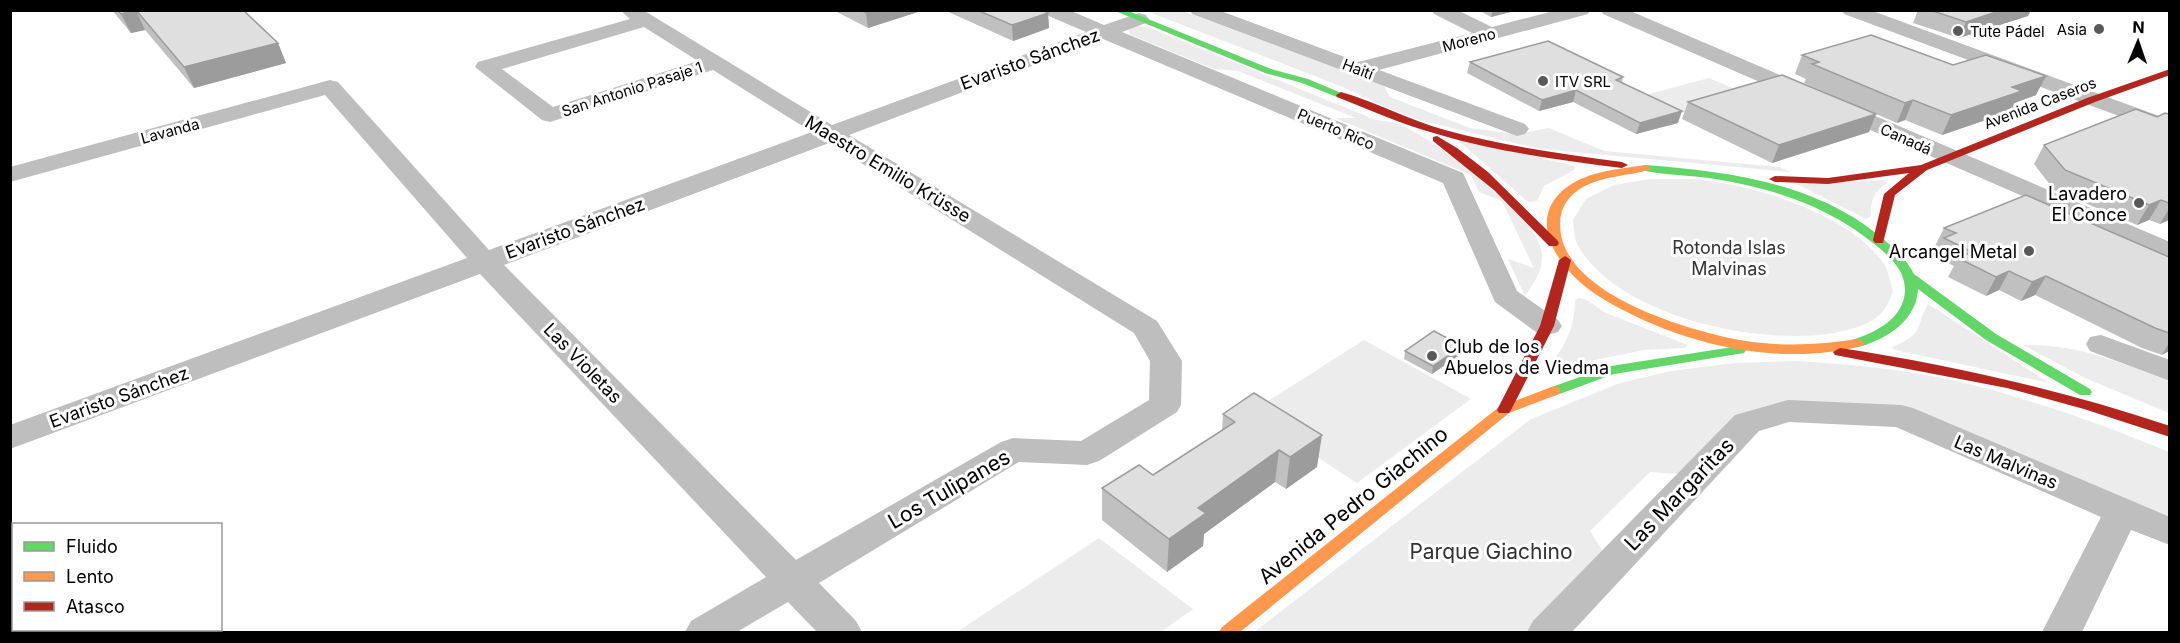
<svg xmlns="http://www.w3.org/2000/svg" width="2180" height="643" font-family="Inter,sans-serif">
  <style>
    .green { fill: #ececec }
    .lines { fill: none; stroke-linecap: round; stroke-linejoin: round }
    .street { fill: #bebebe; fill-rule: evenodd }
    .fast { fill: #63d668; fill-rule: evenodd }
    .slow { fill: #ff974d; fill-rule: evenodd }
    .jam { fill: #b3261e; fill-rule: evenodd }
    .wall { fill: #c0c0c0 }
    .shaded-wall { fill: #9c9c9c }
    .building { fill: #dfdfdf; stroke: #9c9c9c; stroke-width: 1.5 }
    .poi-dot { fill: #595959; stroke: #fff; stroke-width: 2 }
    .labels { text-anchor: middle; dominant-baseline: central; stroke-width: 6; stroke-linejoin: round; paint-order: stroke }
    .far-poi-label { font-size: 15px; fill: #000; stroke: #fff; text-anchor: start }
    .far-street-label { font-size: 15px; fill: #000; stroke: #fff }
    .street-label { font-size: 18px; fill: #000; stroke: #fff }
    .poi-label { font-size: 18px; fill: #000; stroke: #fff; text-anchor: end }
    .park-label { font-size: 18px; fill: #333; stroke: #fff }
    .near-street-label { font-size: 21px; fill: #000; stroke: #fff }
    .near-park-label { font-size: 21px; fill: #333; stroke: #fff }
  </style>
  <rect width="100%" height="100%" fill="#fff"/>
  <path class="green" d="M 1146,11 L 1183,11 L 1384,86 L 1390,97 L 1470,128 L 1517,134 L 1549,128 L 1604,151 L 1779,167 L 1790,172 L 1540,149 L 1423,121 L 1387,108 L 1343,87 Z
    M 1139,26 L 1150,28 L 1376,120 C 1383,121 1391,121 1398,124 C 1433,137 1539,216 1542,254 C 1543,271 1534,283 1525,296 L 1508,259 L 1534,268 L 1502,201 L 1479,192 L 1471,175 L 1335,118 L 1356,118 L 1238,71 L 1214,69 L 1131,35 L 1128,30 L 1131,27 Z
    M 1709,78 L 1746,94 L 1682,113 L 1645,95 Z
    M 1457,139 L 1575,166 L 1574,170 L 1544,186 L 1537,201 L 1528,202 Z
    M 1650,179 C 1664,179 1678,179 1692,179 C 1750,183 1851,214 1884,264 C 1889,271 1890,283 1893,291 C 1890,297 1888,306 1883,311 C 1874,324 1849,330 1834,333 C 1759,346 1620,317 1578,246 C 1574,239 1574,228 1573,220 L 1586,199 L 1614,185 Z
    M 1885,180 L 1887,183 C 1874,192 1870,200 1871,216 L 1866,219 L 1797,184 Z
    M 1578,298 L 1587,300 L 1606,313 L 1688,345 L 1685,348 L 1644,350 L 1595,360 L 1548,375 L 1546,371 C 1564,347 1574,332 1575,301 Z
    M 1928,304 L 2049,383 L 1895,350 L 1892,348 L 1894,346 C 1925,333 1915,327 1928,304 Z
    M 1364,340 L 1471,399 L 1357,483 L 1249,413 Z
    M 2023,345 C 2078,344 2119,362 2169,381 L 2169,413 L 2085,378 Z
    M 1797,361 C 1848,364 1901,369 1952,380 C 2026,397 2099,423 2169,452 L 2169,522 L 1916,413 L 1794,402 L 1767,406 L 1736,418 L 1680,474 L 1650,472 L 1590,531 L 1604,553 L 1526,632 L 1254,632 L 1531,419 L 1620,383 L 1671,371 L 1734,363 Z
    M 1099,538 L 1193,609 L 1161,632 L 957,632 Z"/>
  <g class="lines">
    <path class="street" d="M 620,10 L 643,10 L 832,125 L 1086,32 L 1044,14 L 1042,10 L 1069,10 L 1104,25 L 1139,13 L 1146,15 L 1149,19 L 1146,23 L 1122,32 L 1463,173 L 1517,291 L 1558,320 L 1562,326 L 1558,332 L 1547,335 L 1536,332 L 1495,302 L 1443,183 L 1103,39 L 849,135 L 1157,321 L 1182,361 L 1181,405 L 1177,412 L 1099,461 L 1087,465 L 1019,462 L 819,583 L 856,621 L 862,632 L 817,632 L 788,602 L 737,632 L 685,632 L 691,621 L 766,577 L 480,274 L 10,449 L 10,425 L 467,258 L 325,95 L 10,182 L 10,167 L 330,80 L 338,82 L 489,250 L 812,132 L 713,70 L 550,122 L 542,120 L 475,67 L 478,62 L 630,19 ZM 644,27 L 698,61 L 553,107 L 502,69 ZM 829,143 L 1134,333 L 1150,361 L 1149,400 L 1081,441 L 1013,438 L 1001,442 L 796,560 L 504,265 Z
      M 1190,10 L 1218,10 L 1358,62 L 1472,33 L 1434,14 L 1432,10 L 1457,10 L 1492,27 L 1557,10 L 1590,10 L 1588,14 L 1379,70 L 1525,124 L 1529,129 L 1525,134 L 1517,136 L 1192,14 Z
      M 1601,10 L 1628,10 L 2170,242 L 2170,260 L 1603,14 Z
      M 1842,10 L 1870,10 L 2170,120 L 2170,135 L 1844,14 Z
      M 2101,335 L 2170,360 L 2170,381 L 2090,351 L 2086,344 L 2090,337 Z
      M 1788,400 L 1901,405 L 1913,408 L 2170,517 L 2170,545 L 2131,530 L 2082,632 L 2042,632 L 2101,517 L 1896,427 L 1789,422 L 1759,431 L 1572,632 L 1527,632 L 1533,621 L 1735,415 Z
      M 10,597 L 14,598 L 14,630 L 31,630 L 29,632 L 10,632 Z"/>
    <path class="fast" d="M 1113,10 L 1126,10 L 1271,69 L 1308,79 L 1346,95 L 1341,98 L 1337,97 L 1302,83 L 1265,73 Z
      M 1645,165 C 1725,171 1812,182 1877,234 C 1892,246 1905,257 1914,274 L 1996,334 L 2090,389 L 2092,392 L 2090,395 L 2080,395 L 1986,340 L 1918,289 C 1917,314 1897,332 1875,341 C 1868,344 1860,348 1852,346 L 1850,343 L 1852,340 C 1876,332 1904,319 1905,290 C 1905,269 1888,255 1873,243 C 1826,205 1769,187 1709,178 C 1687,175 1663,175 1641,170 L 1639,168 Z
      M 1739,346 L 1746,350 L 1744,353 L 1614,374 L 1554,396 L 1547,391 L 1549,388 L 1611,366 Z"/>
    <path class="slow" d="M 1645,165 L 1651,168 L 1649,170 C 1627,176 1603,176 1583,187 C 1569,195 1560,207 1560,224 C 1560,287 1662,321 1713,334 C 1760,347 1809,347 1857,339 L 1862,340 L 1864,343 L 1862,346 C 1775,368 1675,343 1600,297 C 1565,276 1520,222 1567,187 C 1589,171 1619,169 1645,165 Z
      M 1554,386 L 1559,388 L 1561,391 L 1559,394 L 1509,413 L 1240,632 L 1219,632 L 1222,627 L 1499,407 Z"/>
    <path class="jam" d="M 2170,69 L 2170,75 L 2095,102 L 1927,170 L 1895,195 L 1883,243 L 1875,243 L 1873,240 L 1884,194 L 1909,173 L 1828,184 L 1775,182 L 1769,179 L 1775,176 L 1828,178 L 1921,165 L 2087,98 Z
      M 1341,92 C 1376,102 1409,120 1445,130 C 1503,146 1563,154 1622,162 L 1628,165 L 1622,168 C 1560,160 1497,152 1437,134 C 1403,125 1370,110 1337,97 L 1336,95 Z
      M 1437,136 L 1457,148 L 1488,172 L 1557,240 L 1559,243 L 1557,246 L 1549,246 L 1494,190 L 1433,141 L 1433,137 Z
      M 1565,256 L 1571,260 L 1554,326 L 1511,410 L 1509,413 L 1499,413 L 1497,410 L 1540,326 L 1559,260 Z
      M 1840,348 C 1952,365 2062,390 2170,426 L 2170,437 L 2084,409 L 2007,388 L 1835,355 L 1833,352 Z"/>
  </g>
  <path class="wall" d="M 112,10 L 247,10 L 244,11 L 278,43 L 286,63 L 194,88 L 145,30 L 131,33 Z
    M 833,10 L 924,10 L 868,28 Z
    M 944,10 L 1043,10 L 1048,13 L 1049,28 L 1013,41 Z
    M 1478,10 L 1518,10 L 1491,17 Z
    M 1918,10 L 2031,10 L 2028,16 L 1959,38 L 1913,23 Z
    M 1802,55 L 1953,65 L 2036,95 L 2017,102 L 2012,111 L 1942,135 L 1905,120 L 1897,123 L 1804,83 L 1806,79 L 1795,74 Z
    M 1470,62 L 1623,77 L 1622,82 L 1678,123 L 1636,134 L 1573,102 L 1539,111 L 1467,73 Z
    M 1688,102 L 1876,114 L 1869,132 L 1772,163 L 1682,119 Z
    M 2169,114 L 2169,220 L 2160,224 L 2149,220 L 2137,225 L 2054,190 L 2034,164 L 2044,145 L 2157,117 Z
    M 1944,228 L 2169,257 L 2169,351 L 2162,355 L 2142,348 L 2035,295 L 2021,301 L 1999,290 L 1986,296 L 1948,277 L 1954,266 L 1935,257 L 1939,248 L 1935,246 Z
    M 1462,346 L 1461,354 L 1432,374 L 1404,359 L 1405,351 Z
    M 1223,414 L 1317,467 L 1286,489 L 1275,482 L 1204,534 L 1203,546 L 1167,572 L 1102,520 L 1102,488 L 1153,475 L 1222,431 Z"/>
  <path class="shaded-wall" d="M 136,10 L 145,30 L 131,33 L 121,14 Z
    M 875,10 L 924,10 L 868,28 L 866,13 Z
    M 1493,10 L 1518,10 L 1491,17 Z
    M 2002,10 L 2031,10 L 2028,16 L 1959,38 L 1966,22 Z
    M 1048,13 L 1049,28 L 1013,41 L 1012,25 Z
    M 278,43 L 286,63 L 194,88 L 184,67 Z
    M 2046,76 L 2036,95 L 2017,102 L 2012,111 L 1942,135 L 1951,115 L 2012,87 Z
    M 1576,90 L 1573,102 L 1539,111 L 1542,100 Z
    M 1913,100 L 1905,120 L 1897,123 L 1905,103 Z
    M 1682,111 L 1678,123 L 1636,134 L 1640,123 Z
    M 1876,114 L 1869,132 L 1772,163 L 1779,145 Z
    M 2161,200 L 2149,220 L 2137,225 L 2149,205 Z
    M 2169,209 L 2169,220 L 2160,224 Z
    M 2009,271 L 1999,290 L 1986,296 L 1996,277 Z
    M 2046,276 L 2035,295 L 2021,301 L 2032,282 Z
    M 2169,343 L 2169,351 L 2162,355 Z
    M 1462,346 L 1461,354 L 1432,374 L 1433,366 Z
    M 1322,435 L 1317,467 L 1286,489 L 1290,457 Z
    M 1279,450 L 1275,482 L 1204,534 L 1203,546 L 1167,572 L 1169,539 L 1198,508 Z"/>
  <path class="building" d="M 118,10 L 136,10 L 121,14 Z
    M 136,10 L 243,10 L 278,43 L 184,67 Z
    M 861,10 L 875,10 L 866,13 Z
    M 977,10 L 1043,10 L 1048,13 L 1012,25 Z
    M 1930,10 L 2002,10 L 1966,22 Z
    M 1871,35 L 1953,65 L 1986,55 L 2046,76 L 2012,87 L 2022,91 L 1951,115 L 1913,100 L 1905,103 L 1812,64 L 1819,62 L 1802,55 Z
    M 1548,41 L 1623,77 L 1616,80 L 1682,111 L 1640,123 L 1576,90 L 1542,100 L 1470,62 Z
    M 1782,75 L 1876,114 L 1779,145 L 1688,102 Z
    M 2136,109 L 2157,117 L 2165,113 L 2169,114 L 2169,203 L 2161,200 L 2149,205 L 2065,170 L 2044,145 Z
    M 2026,195 L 2169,257 L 2169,333 L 2155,328 L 2046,276 L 2032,282 L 2009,271 L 1996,277 L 1958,258 L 1972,252 L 1944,238 L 1956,233 L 1944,228 Z
    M 1434,331 L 1462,346 L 1433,366 L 1405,351 Z
    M 1254,393 L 1322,435 L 1290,457 L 1279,450 L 1198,508 L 1206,513 L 1169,539 L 1102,488 L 1139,465 L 1153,475 L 1235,422 L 1223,414 Z"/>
  <g class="poi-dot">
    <circle cx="2099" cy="29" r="6"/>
    <circle cx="1958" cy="31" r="6"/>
    <circle cx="1543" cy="81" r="6"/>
    <circle cx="2139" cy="203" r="6"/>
    <circle cx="2029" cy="251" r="6"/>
    <circle cx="1432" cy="356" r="6"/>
  </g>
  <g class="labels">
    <g class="far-poi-label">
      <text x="2087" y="29" text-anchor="end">Asia</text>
      <text x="1970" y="31">Tute Pádel</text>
      <text x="1555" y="81">ITV SRL</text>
    </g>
    <g class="far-street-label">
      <text transform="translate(1469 40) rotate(-15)">Moreno</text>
      <text transform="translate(1358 69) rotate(21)">Haití</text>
      <text transform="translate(632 89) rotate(-18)">San Antonio Pasaje 1</text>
      <text transform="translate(2040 103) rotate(-21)">Avenida Caseros</text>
      <text transform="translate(1336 129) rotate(23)">Puerto Rico</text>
      <text transform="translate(170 131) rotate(-15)">Lavanda</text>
      <text transform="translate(1906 139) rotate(24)">Canadá</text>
    </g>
    <g class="street-label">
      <text transform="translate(1030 59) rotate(-20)">Evaristo Sánchez</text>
      <text transform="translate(888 169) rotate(31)">Maestro Emilio Krüsse</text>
      <text transform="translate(575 228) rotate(-20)">Evaristo Sánchez</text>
      <text transform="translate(583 363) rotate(46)">Las Violetas</text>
      <text transform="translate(119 397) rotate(-20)">Evaristo Sánchez</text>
      <text transform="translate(2006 462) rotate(23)">Las Malvinas</text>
    </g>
    <g class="poi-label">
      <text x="2127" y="193">Lavadero<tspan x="2127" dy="21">El Conce</tspan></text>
      <text x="2017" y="251">Arcangel Metal</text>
      <text x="1444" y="346" text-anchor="start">Club de los<tspan x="1444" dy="21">Abuelos de Viedma</tspan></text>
    </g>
    <g class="park-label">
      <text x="1729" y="247">Rotonda Islas<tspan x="1729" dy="21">Malvinas</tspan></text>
    </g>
    <g class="near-street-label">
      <text transform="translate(949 489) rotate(-30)">Los Tulipanes</text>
      <text transform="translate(1679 494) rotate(-46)">Las Margaritas</text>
      <text transform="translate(1353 505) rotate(-39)">Avenida Pedro Giachino</text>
    </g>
    <g class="near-park-label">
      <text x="1491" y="551">Parque Giachino</text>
    </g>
  </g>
  <rect width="2180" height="643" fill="none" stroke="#000000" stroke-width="24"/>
  <rect x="12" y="523" width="210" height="108" fill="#ffffff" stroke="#999999" stroke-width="1.5"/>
  <rect x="24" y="542" width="30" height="9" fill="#63d668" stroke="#999999" stroke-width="1.5"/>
  <text x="66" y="553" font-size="18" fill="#000000">Fluido</text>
  <rect x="24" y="572" width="30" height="9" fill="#ff974d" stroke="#999999" stroke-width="1.5"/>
  <text x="66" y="583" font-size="18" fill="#000000">Lento</text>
  <rect x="24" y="602" width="30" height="9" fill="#b3261e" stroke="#999999" stroke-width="1.5"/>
  <text x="66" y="613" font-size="18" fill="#000000">Atasco</text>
  <g transform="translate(2138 42) rotate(2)" stroke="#ffffff" stroke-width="4.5" paint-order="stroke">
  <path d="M0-4.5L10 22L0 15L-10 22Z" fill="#000000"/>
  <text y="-9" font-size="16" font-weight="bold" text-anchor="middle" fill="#000000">N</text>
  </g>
</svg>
